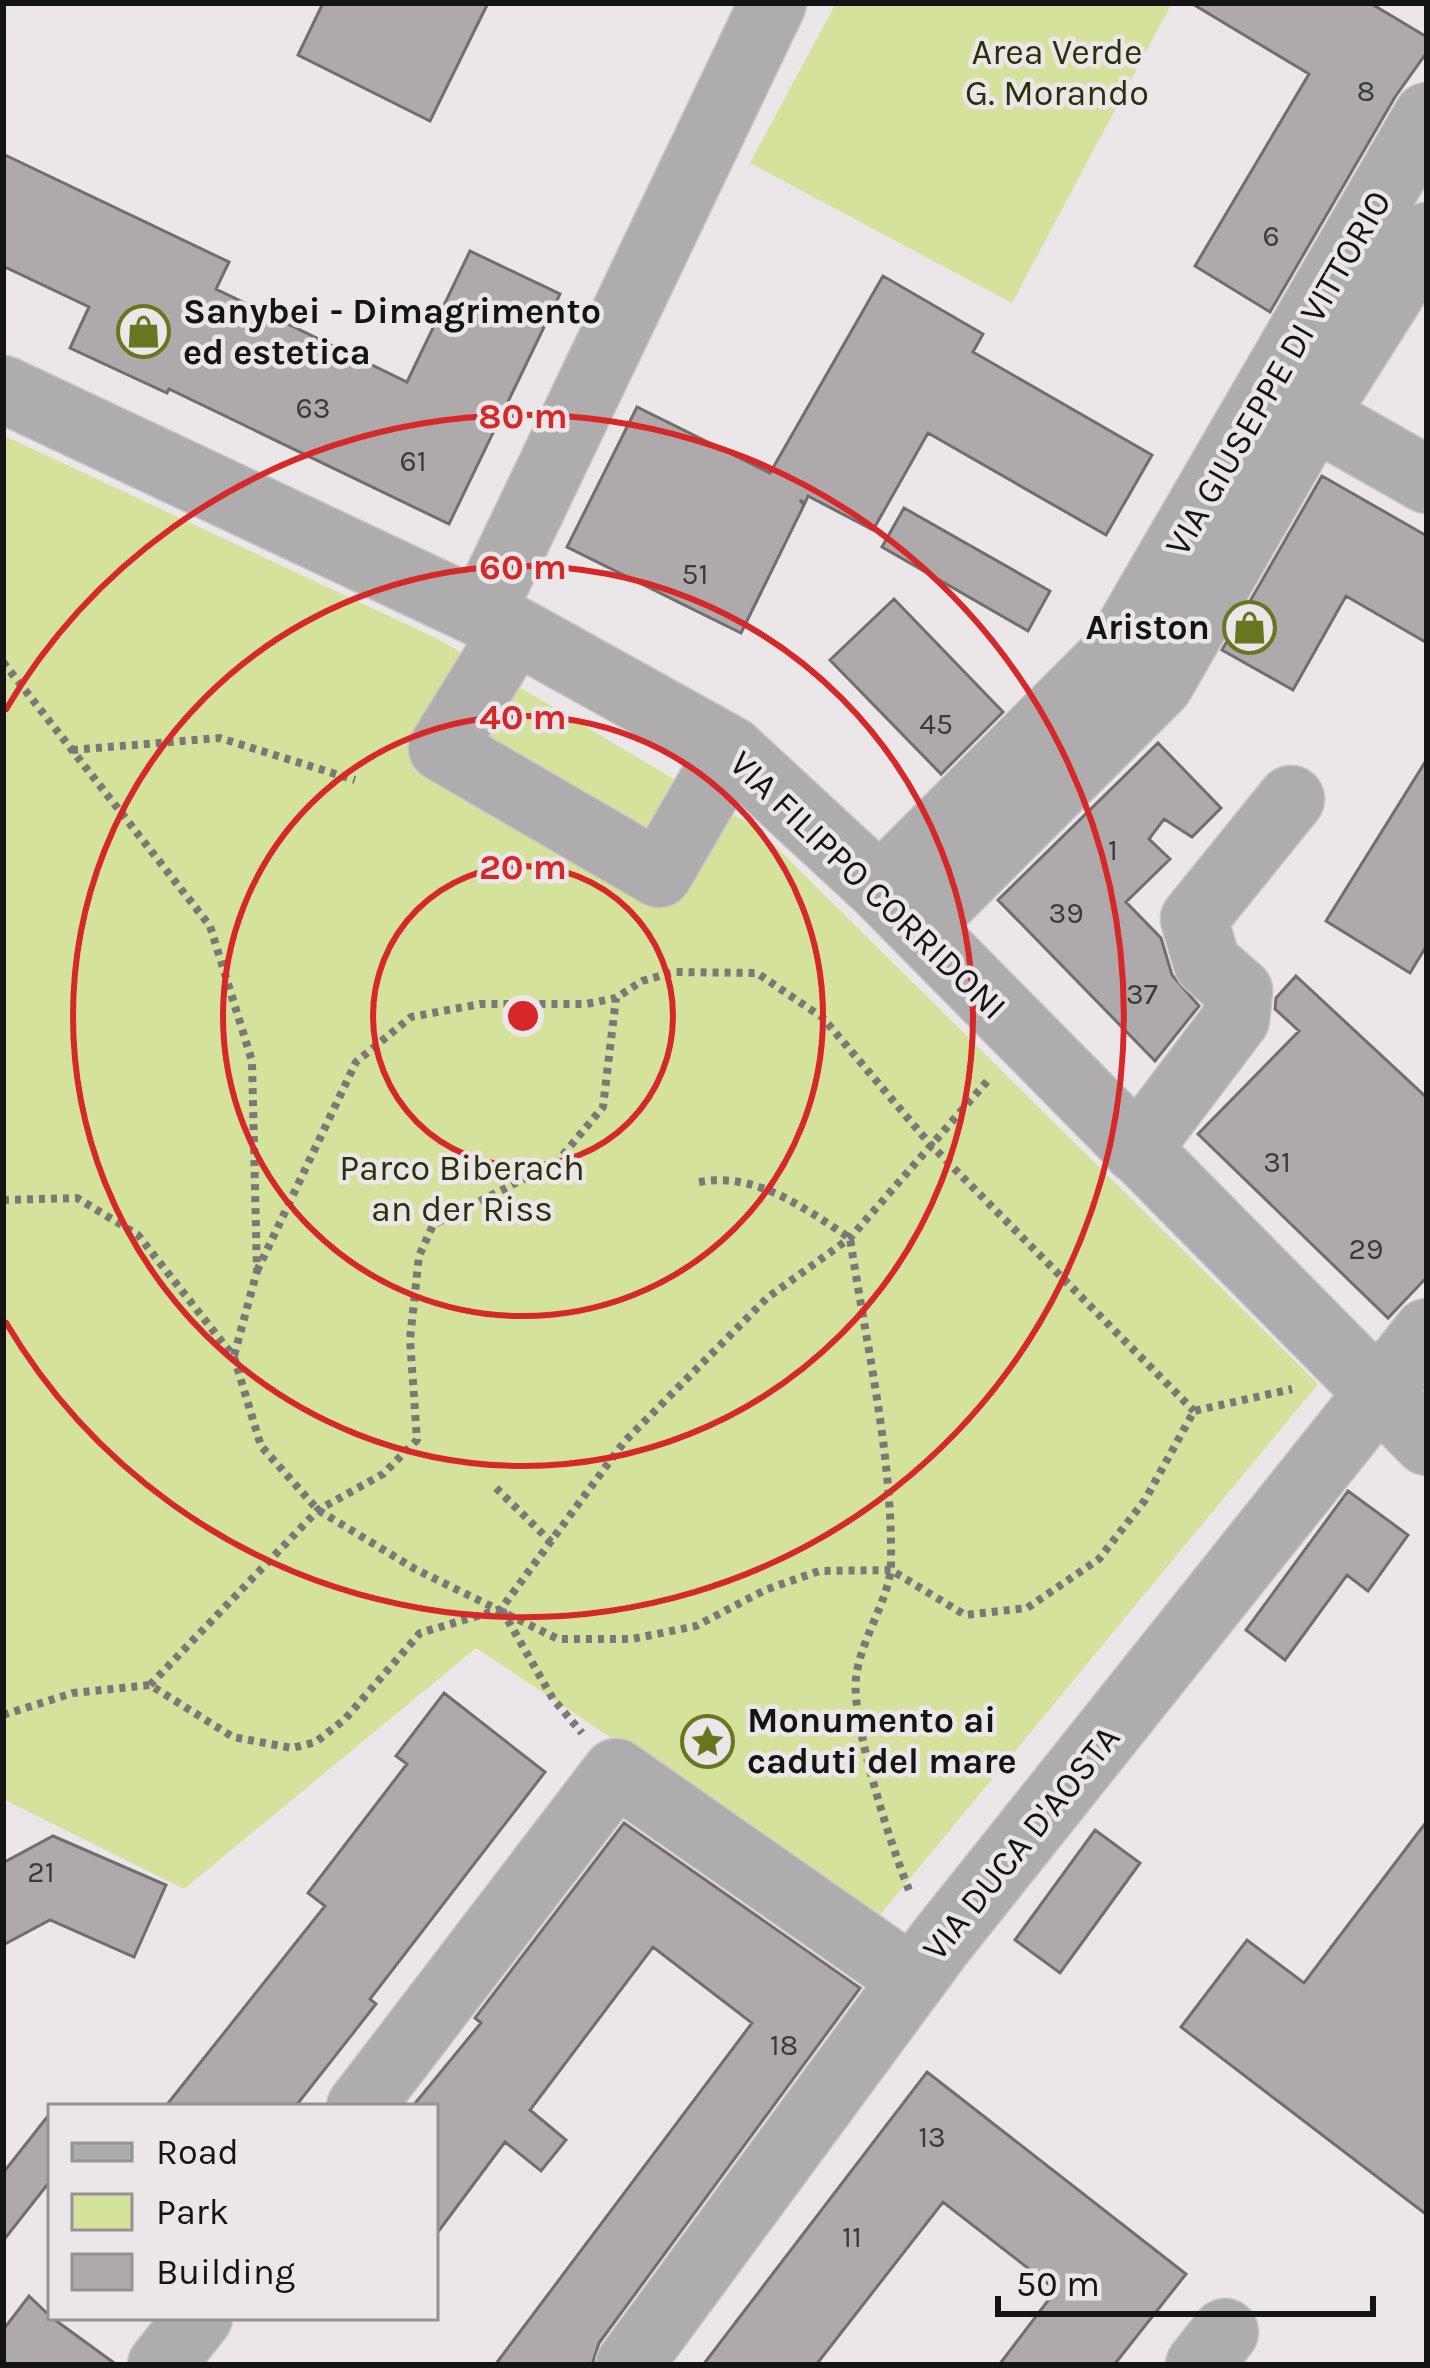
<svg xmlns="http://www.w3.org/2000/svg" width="1430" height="2368" font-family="Karla,sans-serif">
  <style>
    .green { fill: #d5e29c }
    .building { fill: #aeaaab; stroke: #726e6f; stroke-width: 3 }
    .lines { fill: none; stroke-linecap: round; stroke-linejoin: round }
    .minor-casing { stroke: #c9c4c6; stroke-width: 69 }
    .path { stroke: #7c787a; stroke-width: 8; stroke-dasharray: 6 6; stroke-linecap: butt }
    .minor { stroke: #aeacac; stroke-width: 66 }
    .ring { fill: none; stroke: #d62828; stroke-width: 6 }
    .labels { text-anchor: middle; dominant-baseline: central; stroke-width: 9; stroke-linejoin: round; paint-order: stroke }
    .number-label { font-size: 30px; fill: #3b393a }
    .park-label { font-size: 36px; fill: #2b3009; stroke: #ebe6e8 }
    .poi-label { font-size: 36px; font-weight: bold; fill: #151314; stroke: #ebe6e8; text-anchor: start }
    .street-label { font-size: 36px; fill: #151314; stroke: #ebe6e8 }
    .centre { fill: #d62828; stroke: #ebe6e8; stroke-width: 6 }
    .ring-label { font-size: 36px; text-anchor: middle; font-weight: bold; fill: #d62828; stroke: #ebe6e8; stroke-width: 9; stroke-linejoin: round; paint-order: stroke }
  </style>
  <rect width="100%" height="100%" fill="#ebe6e8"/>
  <path class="green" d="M 836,3 L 1172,3 L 1012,303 L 750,163 Z
    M 3,435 L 438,639 L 758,829 L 1318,1384 L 879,1916 L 476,1648 L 184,1889 L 3,1799 Z"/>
  <path class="building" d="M 323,3 L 488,3 L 430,121 L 298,55 Z
    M 1191,3 L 1370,3 L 1427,37 L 1427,52 L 1395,97 L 1270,312 L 1195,266 L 1309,74 Z
    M 3,154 L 229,262 L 216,289 L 407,382 L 470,251 L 560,294 L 449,524 L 169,389 L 167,393 L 70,348 L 89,307 L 3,266 Z
    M 883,276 L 983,334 L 973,352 L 1152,455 L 1106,535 L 928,433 L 873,530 L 808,496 L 805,503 L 800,500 L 804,505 L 741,633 L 567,547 L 637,407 L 770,473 Z
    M 1322,476 L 1427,536 L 1427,643 L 1346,596 L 1293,690 L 1222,650 Z
    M 904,508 L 1050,591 L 1028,631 L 882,547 Z
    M 894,599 L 1003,712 L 941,774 L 830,660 Z
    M 1158,743 L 1221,808 L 1192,837 L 1164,819 L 1149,839 L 1170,859 L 1126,902 L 1161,938 L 1172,975 L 1199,1006 L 1155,1061 L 998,900 Z
    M 1427,759 L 1427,945 L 1410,973 L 1326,921 Z
    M 1296,976 L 1427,1098 L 1427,1277 L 1388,1318 L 1198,1134 L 1299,1031 L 1275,1009 L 1276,998 Z
    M 1348,1491 L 1408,1535 L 1368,1591 L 1347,1575 L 1285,1660 L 1246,1630 Z
    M 444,1693 L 545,1772 L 370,1999 L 376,2004 L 295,2107 L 165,2107 L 325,1906 L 308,1893 L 407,1764 L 396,1756 Z
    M 1427,1821 L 1427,2215 L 1181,2027 L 1247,1940 L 1304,1983 Z
    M 624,1823 L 860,1988 L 599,2343 L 592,2365 L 495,2365 L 752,2023 L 653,1947 L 530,2110 L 566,2140 L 541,2171 L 505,2142 L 435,2236 L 435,2107 L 412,2107 L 481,2023 L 475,2018 Z
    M 1095,1830 L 1140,1863 L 1060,1973 L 1015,1940 Z
    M 53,1836 L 166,1885 L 134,1957 L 50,1920 L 3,1945 L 3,1863 Z
    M 927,2072 L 1186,2274 L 1114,2365 L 999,2365 L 1056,2290 L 943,2202 L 816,2365 L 703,2365 Z
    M 51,2112 L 51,2180 L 3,2241 L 3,2173 Z
    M 29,2296 L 51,2317 L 117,2365 L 3,2365 L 3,2330 Z"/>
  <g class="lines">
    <defs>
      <path id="minor" d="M 3,389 L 515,630 L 731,750 L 880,888 L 1427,1442
        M 1274,393 L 1427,480
        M 481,614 L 773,3
        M 515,630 L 442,748 L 659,874 L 731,750
        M 880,888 L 1116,652 L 1427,116
        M 918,926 L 1160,684 L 1314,415 L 1427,236
        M 1137,1150 L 1236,1019 L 1239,991 L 1207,963 L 1194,919 L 1291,799
        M 360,2107 L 616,1772 L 912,1979
        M 161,2365 L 199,2317
        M 629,2365 L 939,1944 L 1427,1332
        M 1199,2365 L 1225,2332"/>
    </defs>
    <use href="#minor" class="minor-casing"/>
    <path class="path" d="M 3,662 L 210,926 L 252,1061 L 257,1271 L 234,1356
      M 72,750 L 220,738 L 355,780
      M 699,1182 C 757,1172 802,1207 850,1238 C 866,1344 893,1456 891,1565 C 890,1598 860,1640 856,1678 C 851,1723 891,1846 909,1890
      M 3,1200 L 77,1198 L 138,1235 L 234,1357 L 261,1446 L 318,1510 L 415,1569 L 558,1639 L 632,1639 L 696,1626 L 765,1590 L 819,1571 L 891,1570 L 965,1615 L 1027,1608 L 1099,1559 L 1145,1500 L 1194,1411 L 1292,1389
      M 257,1271 L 356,1062 L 411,1017 L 480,1004 L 586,1004 L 616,998 L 642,981 L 674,972 L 757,973 L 823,1018 L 929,1143 L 1194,1411
      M 496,1488 L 551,1542
      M 502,1610 L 553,1699 L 582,1733
      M 150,1685 L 318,1510 L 383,1474 L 417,1440 L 410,1339 L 419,1256 L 433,1225 L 557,1162 L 603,1107 L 616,998
      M 3,1715 L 73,1693 L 150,1685 L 233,1737 L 292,1748 L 316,1742 L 345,1719 L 420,1633 L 501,1609 L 624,1442 L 767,1298 L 850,1238 L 990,1078"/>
    <use href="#minor" class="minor"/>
  </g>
  <g class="ring">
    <circle cx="523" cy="1016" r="150"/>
    <circle cx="523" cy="1016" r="300"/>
    <circle cx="523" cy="1016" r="450"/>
    <path d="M5 711A601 601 0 1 1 5 1321"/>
  </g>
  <defs>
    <symbol id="shop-ring" viewBox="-11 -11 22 22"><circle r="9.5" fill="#ebe6e8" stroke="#6a751f" stroke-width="1.5"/><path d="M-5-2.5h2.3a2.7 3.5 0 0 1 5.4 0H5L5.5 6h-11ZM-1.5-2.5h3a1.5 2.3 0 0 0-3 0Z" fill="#6a751f"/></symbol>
    <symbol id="sight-ring" viewBox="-11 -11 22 22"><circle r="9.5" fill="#ebe6e8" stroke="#6a751f" stroke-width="1.5"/><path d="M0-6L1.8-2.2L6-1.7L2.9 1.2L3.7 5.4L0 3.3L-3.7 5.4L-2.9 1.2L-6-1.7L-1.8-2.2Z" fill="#6a751f"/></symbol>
  </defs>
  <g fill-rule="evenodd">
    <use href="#shop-ring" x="114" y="302" width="59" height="59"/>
    <use href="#shop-ring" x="1220" y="598" width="59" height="59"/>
    <use href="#sight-ring" x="678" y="1712" width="59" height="59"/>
  </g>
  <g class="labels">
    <g class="number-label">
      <text x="1366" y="91">8</text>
      <text x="1271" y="236">6</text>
      <text x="313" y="408">63</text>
      <text x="413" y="461">61</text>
      <text x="695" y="574">51</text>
      <text x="936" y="724">45</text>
      <text x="1113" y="850">1</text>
      <text x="1066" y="913">39</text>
      <text x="1142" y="994">37</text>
      <text x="1277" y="1162">31</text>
      <text x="1366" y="1249">29</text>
      <text x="41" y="1872">21</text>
      <text x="784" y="2045">18</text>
      <text x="932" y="2137">13</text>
      <text x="852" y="2237">11</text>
    </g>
    <g class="park-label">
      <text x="1057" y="52">Area Verde<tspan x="1057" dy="41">G. Morando</tspan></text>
      <text x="462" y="1168">Parco Biberach<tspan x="462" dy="41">an der Riss</tspan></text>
    </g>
    <g class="poi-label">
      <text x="183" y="311">Sanybei - Dimagrimento<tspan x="183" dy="41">ed estetica</tspan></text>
      <text x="1210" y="627" text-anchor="end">Ariston</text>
      <text x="747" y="1720">Monumento ai<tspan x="747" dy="41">caduti del mare</tspan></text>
    </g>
    <g class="street-label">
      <text transform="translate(1278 373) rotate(-60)">VIA GIUSEPPE DI VITTORIO</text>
      <text transform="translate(868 885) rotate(44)">VIA FILIPPO CORRIDONI</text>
      <text transform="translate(1021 1843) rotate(-51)">VIA DUCA D'AOSTA</text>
    </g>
  </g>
  <circle cx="523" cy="1016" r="18" class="centre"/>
  <g class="ring-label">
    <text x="523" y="428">80 m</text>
    <text x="523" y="579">60 m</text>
    <text x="523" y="729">40 m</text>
    <text x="523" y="879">20 m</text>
  </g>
  <rect width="1430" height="2368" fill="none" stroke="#151314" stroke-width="12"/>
  <rect x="48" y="2104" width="390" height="216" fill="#ebe6e8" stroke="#959293" stroke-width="3"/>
  <rect x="72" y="2143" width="60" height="18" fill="#aeacac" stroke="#959293" stroke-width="3"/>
  <text x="156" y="2164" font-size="36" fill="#151314">Road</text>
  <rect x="72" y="2194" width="60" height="36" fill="#d5e29c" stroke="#959293" stroke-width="3"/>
  <text x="156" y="2224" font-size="36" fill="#151314">Park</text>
  <rect x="72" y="2254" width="60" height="36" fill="#aeaaab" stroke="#959293" stroke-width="3"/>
  <text x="156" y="2284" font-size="36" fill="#151314">Building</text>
  <path d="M998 2296v18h375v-18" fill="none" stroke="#151314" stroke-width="6"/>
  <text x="1016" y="2296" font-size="36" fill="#151314" stroke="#ebe6e8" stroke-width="9" paint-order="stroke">50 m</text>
</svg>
